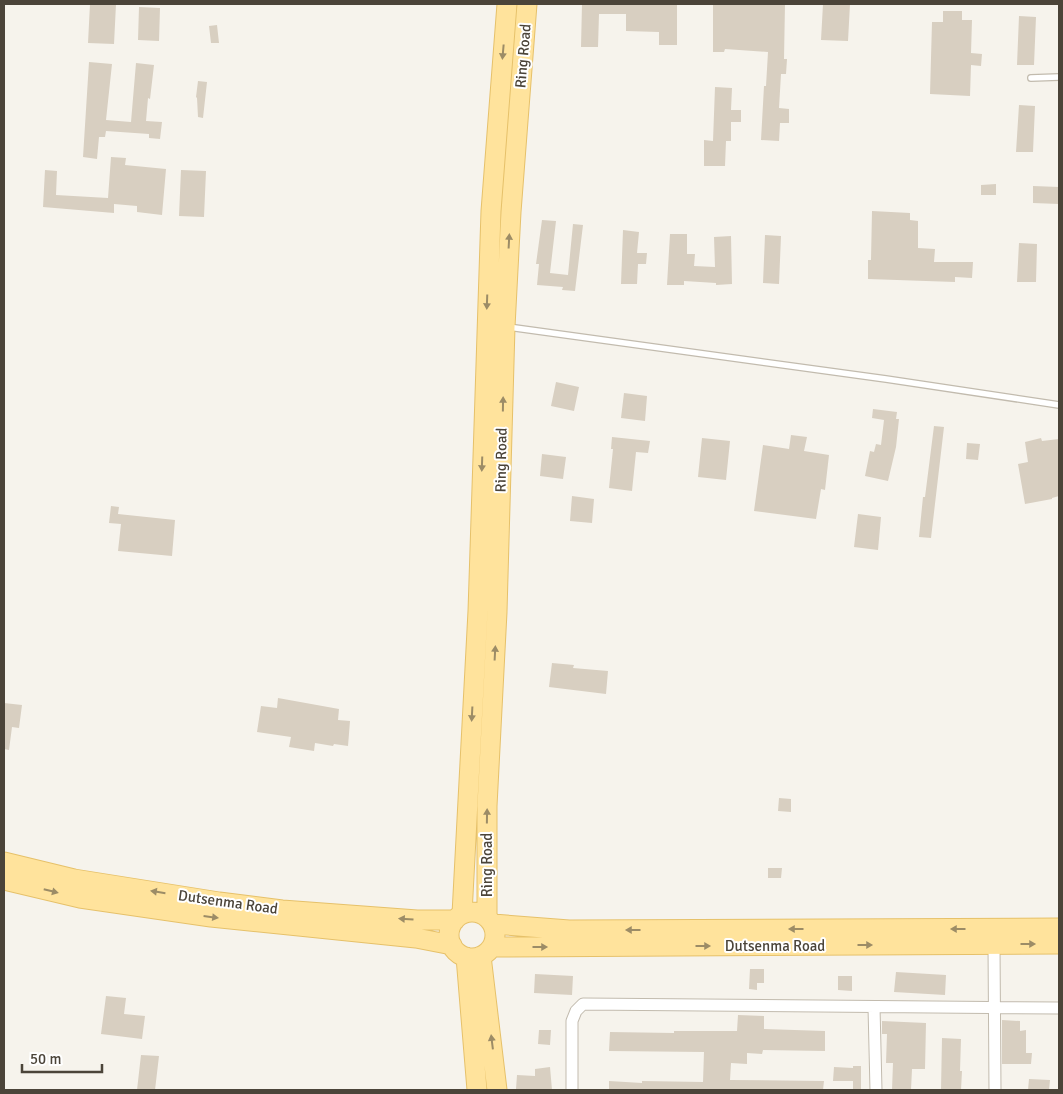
<svg xmlns="http://www.w3.org/2000/svg" width="1063" height="1094" font-family="Signika,sans-serif">
  <style>
    .building { fill: #d8cfc1 }
    .lines { fill: none; stroke-linecap: round; stroke-linejoin: round }
    .service-casing { stroke: #c2bbae; stroke-width: 8 }
    .minor-casing { stroke: #c2bbae; stroke-width: 13 }
    .primary-casing { stroke: #e6c16a; stroke-width: 21 }
    .service { stroke: #fff; stroke-width: 5.5 }
    .minor { stroke: #fff; stroke-width: 11 }
    .primary { stroke: #ffe39c; stroke-width: 19 }
    .oneway { fill: #9c8c66 }
    .labels { text-anchor: middle; dominant-baseline: central; stroke-width: 4; stroke-linejoin: round; paint-order: stroke }
    .street-label { font-size: 15px; fill: #4b4439; stroke: #fff }
  </style>
  <rect width="100%" height="100%" fill="#f6f3ec"/>
  <path class="building" d="M 90,4 L 116,4 L 114,44 L 88,43 Z
    M 582,4 L 677,4 L 677,45 L 659,45 L 659,32 L 626,31 L 626,14 L 599,14 L 598,47 L 581,47 Z
    M 713,4 L 785,4 L 784,59 L 787,59 L 786,74 L 781,74 L 779,108 L 789,109 L 789,123 L 780,123 L 779,141 L 761,140 L 764,86 L 766,86 L 768,52 L 725,49 L 724,52 L 713,52 Z
    M 823,4 L 850,4 L 848,41 L 821,40 Z
    M 139,7 L 160,8 L 159,41 L 138,40 Z
    M 943,11 L 962,11 L 962,20 L 972,20 L 971,53 L 982,54 L 981,66 L 971,65 L 970,96 L 930,94 L 932,22 L 943,22 Z
    M 1019,16 L 1036,17 L 1034,65 L 1017,65 Z
    M 217,25 L 219,43 L 211,43 L 209,26 Z
    M 89,62 L 112,64 L 106,120 L 131,122 L 136,63 L 154,65 L 150,99 L 148,98 L 146,121 L 162,122 L 160,139 L 149,138 L 149,134 L 106,131 L 105,137 L 99,137 L 97,159 L 83,157 Z
    M 198,81 L 207,82 L 203,118 L 198,117 L 197,98 L 196,97 Z
    M 715,87 L 732,88 L 731,110 L 741,110 L 741,122 L 731,122 L 731,141 L 726,141 L 725,166 L 704,166 L 704,140 L 713,141 Z
    M 1019,105 L 1035,106 L 1033,152 L 1016,152 Z
    M 111,157 L 126,158 L 125,165 L 166,169 L 162,215 L 137,212 L 137,206 L 114,204 L 114,213 L 43,207 L 45,170 L 57,171 L 56,195 L 108,198 Z
    M 181,170 L 206,171 L 204,217 L 179,216 Z
    M 996,184 L 996,195 L 981,195 L 981,185 Z
    M 1033,186 L 1059,187 L 1059,204 L 1033,203 Z
    M 872,211 L 910,213 L 910,220 L 918,221 L 918,248 L 935,249 L 934,262 L 973,262 L 972,278 L 955,277 L 955,282 L 868,279 L 868,260 L 871,260 Z
    M 542,220 L 556,221 L 550,273 L 568,275 L 573,224 L 583,225 L 575,291 L 562,290 L 563,287 L 537,285 L 539,264 L 536,264 Z
    M 623,230 L 639,232 L 637,253 L 647,253 L 646,264 L 638,264 L 637,284 L 621,284 Z
    M 670,234 L 687,234 L 687,254 L 695,254 L 694,266 L 715,267 L 714,237 L 731,236 L 732,284 L 716,285 L 716,283 L 684,281 L 684,285 L 667,285 Z
    M 765,235 L 781,236 L 779,284 L 763,283 Z
    M 1019,243 L 1037,244 L 1036,282 L 1017,282 Z
    M 556,382 L 579,387 L 574,411 L 551,406 Z
    M 624,393 L 647,396 L 645,421 L 621,418 Z
    M 873,409 L 897,412 L 896,419 L 899,419 L 896,447 L 888,481 L 865,476 L 870,451 L 874,452 L 876,444 L 881,445 L 884,420 L 872,418 Z
    M 934,426 L 944,427 L 931,538 L 919,537 L 923,497 L 925,497 Z
    M 791,435 L 807,437 L 804,451 L 829,455 L 825,490 L 821,489 L 816,519 L 754,511 L 763,445 L 789,449 Z
    M 612,437 L 650,441 L 648,453 L 636,452 L 632,491 L 609,488 L 613,449 L 611,449 Z
    M 702,438 L 730,441 L 726,480 L 698,477 Z
    M 1041,438 L 1042,441 L 1059,439 L 1059,496 L 1052,498 L 1052,499 L 1025,504 L 1018,464 L 1028,462 L 1025,442 Z
    M 967,443 L 980,444 L 978,460 L 966,459 Z
    M 542,454 L 566,457 L 563,479 L 540,476 Z
    M 572,496 L 594,499 L 592,523 L 570,521 Z
    M 111,506 L 119,507 L 118,514 L 175,520 L 172,556 L 118,551 L 121,524 L 109,523 Z
    M 858,514 L 881,517 L 878,550 L 854,547 Z
    M 552,663 L 574,665 L 573,668 L 608,671 L 606,694 L 549,687 Z
    M 278,698 L 339,709 L 338,720 L 350,721 L 348,746 L 334,744 L 333,746 L 315,743 L 314,751 L 289,747 L 291,737 L 257,732 L 261,706 L 277,708 Z
    M 4,703 L 22,705 L 19,728 L 12,727 L 9,750 L 4,749 Z
    M 779,798 L 791,799 L 791,812 L 778,811 Z
    M 768,868 L 782,868 L 781,878 L 768,878 Z
    M 750,969 L 764,969 L 764,983 L 757,983 L 757,990 L 749,989 Z
    M 896,972 L 946,975 L 945,995 L 894,992 Z
    M 535,974 L 573,976 L 572,995 L 534,993 Z
    M 838,976 L 852,976 L 852,991 L 838,990 Z
    M 106,996 L 126,998 L 124,1014 L 145,1016 L 142,1039 L 101,1034 Z
    M 738,1015 L 764,1016 L 764,1029 L 825,1031 L 825,1051 L 763,1050 L 762,1054 L 747,1053 L 747,1064 L 731,1063 L 730,1080 L 824,1081 L 823,1090 L 609,1090 L 609,1081 L 642,1083 L 642,1081 L 703,1082 L 704,1052 L 609,1051 L 610,1032 L 674,1033 L 674,1031 L 737,1031 Z
    M 1002,1020 L 1020,1021 L 1020,1031 L 1026,1030 L 1026,1053 L 1032,1053 L 1031,1064 L 1002,1064 Z
    M 882,1021 L 926,1023 L 925,1069 L 912,1069 L 911,1090 L 892,1090 L 893,1063 L 886,1063 L 887,1034 L 882,1034 Z
    M 539,1030 L 551,1030 L 550,1045 L 538,1044 Z
    M 942,1038 L 961,1039 L 960,1071 L 962,1071 L 961,1090 L 941,1090 Z
    M 141,1055 L 159,1056 L 155,1090 L 137,1090 Z
    M 853,1066 L 861,1066 L 861,1090 L 853,1090 L 853,1081 L 833,1081 L 834,1067 L 853,1068 Z
    M 550,1067 L 552,1090 L 516,1089 L 517,1075 L 535,1076 L 535,1069 Z
    M 1029,1079 L 1050,1080 L 1049,1090 L 1028,1090 Z"/>
  <g class="lines">
    <defs>
      <path id="service" d="M 1031,78 L 1059,77
        M 508,327 L 886,379 L 1059,405"/>
      <path id="minor" d="M 994,945 L 995,1090
        M 874,1007 L 876,1090
        M 572,1090 L 572,1021 L 576,1011 L 583,1004 L 1059,1008"/>
      <path id="primary" d="M 4,862 L 74,879 L 219,902 L 282,910 L 417,920 L 455,920
        M 4,880 L 80,898 L 211,917 L 416,938 L 452,945
        M449 935a23 23 0 1 1 46 0a23 23 0 1 1-46 0Z
        M 462,914 L 478,611 L 491,211 L 507,4
        M 487,917 L 487,806 L 497,612 L 505,327 L 511,212 L 527,4
        M 493,924 L 569,930 L 1059,928
        M 492,947 L 1059,944
        M 481,956 L 497,1090
        M 466,957 L 477,1090"/>
    </defs>
    <use href="#service" class="service-casing"/>
    <use href="#minor" class="minor-casing"/>
    <use href="#primary" class="primary-casing"/>
    <use href="#service" class="service"/>
    <use href="#minor" class="minor"/>
    <use href="#primary" class="primary"/>
  </g>
  <defs><path id="oneway-solid" d="M-6-.8H1V-3.2L6.5 0L1 3.2V.8H-6Z" transform="scale(1.25)"/></defs>
  <g class="oneway">
    <use href="#oneway-solid" transform="translate(503 52) rotate(95)"/>
    <use href="#oneway-solid" transform="translate(509 241) rotate(-87)"/>
    <use href="#oneway-solid" transform="translate(487 302) rotate(92)"/>
    <use href="#oneway-solid" transform="translate(503 404) rotate(-89)"/>
    <use href="#oneway-solid" transform="translate(482 464) rotate(92)"/>
    <use href="#oneway-solid" transform="translate(495 653) rotate(-87)"/>
    <use href="#oneway-solid" transform="translate(472 714) rotate(93)"/>
    <use href="#oneway-solid" transform="translate(487 816) rotate(-89)"/>
    <use href="#oneway-solid" transform="translate(51 891) rotate(14)"/>
    <use href="#oneway-solid" transform="translate(158 892) rotate(-171)"/>
    <use href="#oneway-solid" transform="translate(211 917) rotate(7)"/>
    <use href="#oneway-solid" transform="translate(406 919) rotate(-176)"/>
    <use href="#oneway-solid" transform="translate(796 929) rotate(180)"/>
    <use href="#oneway-solid" transform="translate(958 929) rotate(180)"/>
    <use href="#oneway-solid" transform="translate(633 930) rotate(180)"/>
    <use href="#oneway-solid" transform="translate(1028 944)"/>
    <use href="#oneway-solid" transform="translate(865 945)"/>
    <use href="#oneway-solid" transform="translate(703 946)"/>
    <use href="#oneway-solid" transform="translate(540 947)"/>
    <use href="#oneway-solid" transform="translate(492 1042) rotate(-97)"/>
  </g>
  <g class="labels">
    <g class="street-label">
      <text transform="translate(523 56) rotate(-85)">Ring Road</text>
      <text transform="translate(501 460) rotate(-89)">Ring Road</text>
      <text transform="translate(487 865) rotate(-90)">Ring Road</text>
      <text transform="translate(228 902) rotate(8)">Dutsenma Road</text>
      <text x="775" y="946">Dutsenma Road</text>
    </g>
  </g>
  <rect width="1063" height="1094" fill="none" stroke="#4b4439" stroke-width="10"/>
  <path d="M22 1064v8h80v-8" fill="none" stroke="#4b4439" stroke-width="2.5"/>
  <text x="30" y="1064" font-size="15" fill="#4b4439" stroke="#ffffff" stroke-width="4" paint-order="stroke">50 m</text>
</svg>
